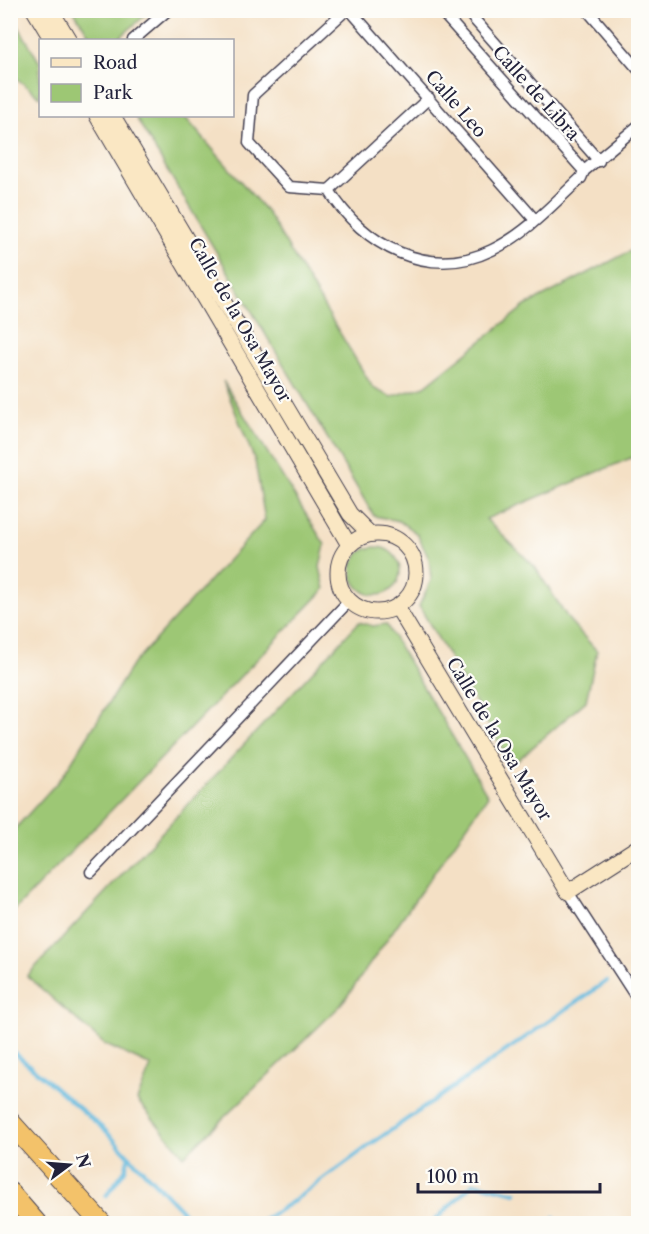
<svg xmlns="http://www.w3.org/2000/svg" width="649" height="1234" font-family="'Libre Caslon Text',serif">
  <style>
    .green { fill: #9dc774; stroke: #607458; stroke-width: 1.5 }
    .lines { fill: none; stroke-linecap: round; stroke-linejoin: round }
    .stream { stroke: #60b8dd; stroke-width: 4 }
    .street-casing { stroke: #423e50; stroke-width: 13 }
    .secondary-casing { stroke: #423e50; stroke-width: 17 }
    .highway-casing { stroke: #423e50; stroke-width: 22 }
    .street { stroke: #fff; stroke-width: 10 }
    .secondary { stroke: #fae7c3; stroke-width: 15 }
    .highway { stroke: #f3c26a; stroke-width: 20 }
    .labels { text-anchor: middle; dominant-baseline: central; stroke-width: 4.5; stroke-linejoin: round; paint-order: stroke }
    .street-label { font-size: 18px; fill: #22223b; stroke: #fdfcf7 }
  </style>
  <rect width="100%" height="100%" fill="#fdfcf7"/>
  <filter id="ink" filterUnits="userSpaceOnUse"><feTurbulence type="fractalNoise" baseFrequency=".0167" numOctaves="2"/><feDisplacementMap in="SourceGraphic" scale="12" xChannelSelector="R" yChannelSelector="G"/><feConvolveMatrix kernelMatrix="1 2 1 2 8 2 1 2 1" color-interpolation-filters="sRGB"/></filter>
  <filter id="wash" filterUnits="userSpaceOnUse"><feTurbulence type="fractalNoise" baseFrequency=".008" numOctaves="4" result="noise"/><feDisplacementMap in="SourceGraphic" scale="24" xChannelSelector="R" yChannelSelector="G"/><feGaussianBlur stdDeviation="1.35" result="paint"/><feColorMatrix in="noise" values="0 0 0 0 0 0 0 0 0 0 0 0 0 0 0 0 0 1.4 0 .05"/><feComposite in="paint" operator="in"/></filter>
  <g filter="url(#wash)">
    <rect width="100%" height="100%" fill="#f4e0c5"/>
    <path class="green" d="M 74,11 L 150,11 L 117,40 L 92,40 Z
      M 10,12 L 40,63 L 40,97 L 11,74 Z
      M 135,116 L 184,116 L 267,212 L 373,388 L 391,397 L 425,386 L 525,306 L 638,247 L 638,455 L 486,519 L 535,567 L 569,620 L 597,651 L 586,701 L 512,765 L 419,606 L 431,580 L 429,559 L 417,534 L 399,521 L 374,516 Z
      M 223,381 L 325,545 L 320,567 L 325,589 L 11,914 L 11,833 L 62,777 L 133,664 L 265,520 L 255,461 Z
      M352 571a24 24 0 1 1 48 0a24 24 0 1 1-48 0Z
      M 359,622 L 373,626 L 386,624 L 488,796 L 341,1005 L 184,1156 L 137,1100 L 151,1066 L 104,1044 L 27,976 Z"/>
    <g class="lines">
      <path class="stream" d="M 10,1049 L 106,1131 L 129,1156
        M 106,1196 L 125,1170 L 129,1156 L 195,1224
        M 554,1217 L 557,1224
        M 257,1224 L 292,1202 L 374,1142 L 607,981
        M 431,1224 L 474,1183 L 516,1193"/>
    </g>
  </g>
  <g filter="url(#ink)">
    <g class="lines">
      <defs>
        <path id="street" d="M 350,10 L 535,220
          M 440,10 L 584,171
          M 466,10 L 599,161
          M 587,10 L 638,69
          M 133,40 L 168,10
          M 329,190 C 363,246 429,281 492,250 C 526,234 554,203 581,178 L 584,171 L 638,126
          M 329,190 L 289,187 L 249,143 L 253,95 L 346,10
          M 329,190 L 429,98
          M 91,872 L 349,601
          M 568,892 L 638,1000"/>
        <path id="secondary" d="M 34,10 L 52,40
          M 51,10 L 69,40
          M 97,116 L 349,545
          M 113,116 L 350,514 L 370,534
          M338 573a39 39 0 1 1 78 0a39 39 0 1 1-78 0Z
          M 397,607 L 568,892 L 638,847"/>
        <path id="highway" d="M 10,1122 L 102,1224
          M 10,1193 L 37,1224"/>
      </defs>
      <use href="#street" class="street-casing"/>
      <use href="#secondary" class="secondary-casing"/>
      <use href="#highway" class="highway-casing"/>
      <use href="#street" class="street"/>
      <use href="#secondary" class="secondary"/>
      <use href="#highway" class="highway"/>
    </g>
  </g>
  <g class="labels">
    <g class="street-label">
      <text transform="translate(536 93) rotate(48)">Calle de Libra</text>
      <text transform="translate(456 104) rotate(49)">Calle Leo</text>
      <text transform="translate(240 320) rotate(60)">Calle de la Osa Mayor</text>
      <text transform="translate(499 739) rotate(59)">Calle de la Osa Mayor</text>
    </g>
  </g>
  <rect width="649" height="1234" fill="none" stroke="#fdfcf7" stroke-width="36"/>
  <rect x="39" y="39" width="195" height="78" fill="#fdfcf7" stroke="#a5a5ac" stroke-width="1.5"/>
  <rect x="51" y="58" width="30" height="9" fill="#fae7c3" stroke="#a5a5ac" stroke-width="1.5"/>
  <text x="93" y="69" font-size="18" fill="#22223b">Road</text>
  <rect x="51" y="84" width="30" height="18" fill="#9dc774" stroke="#a5a5ac" stroke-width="1.5"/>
  <text x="93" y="99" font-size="18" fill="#22223b">Park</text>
  <g transform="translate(69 1165) rotate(74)" stroke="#fdfcf7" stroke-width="4.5" paint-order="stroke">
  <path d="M0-4.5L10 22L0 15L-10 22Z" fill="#22223b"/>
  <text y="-9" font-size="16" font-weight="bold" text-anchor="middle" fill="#22223b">N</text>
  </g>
  <path d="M418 1183v9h182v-9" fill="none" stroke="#22223b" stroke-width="3"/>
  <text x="427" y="1183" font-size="18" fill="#22223b" stroke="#fdfcf7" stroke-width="4.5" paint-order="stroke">100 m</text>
</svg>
